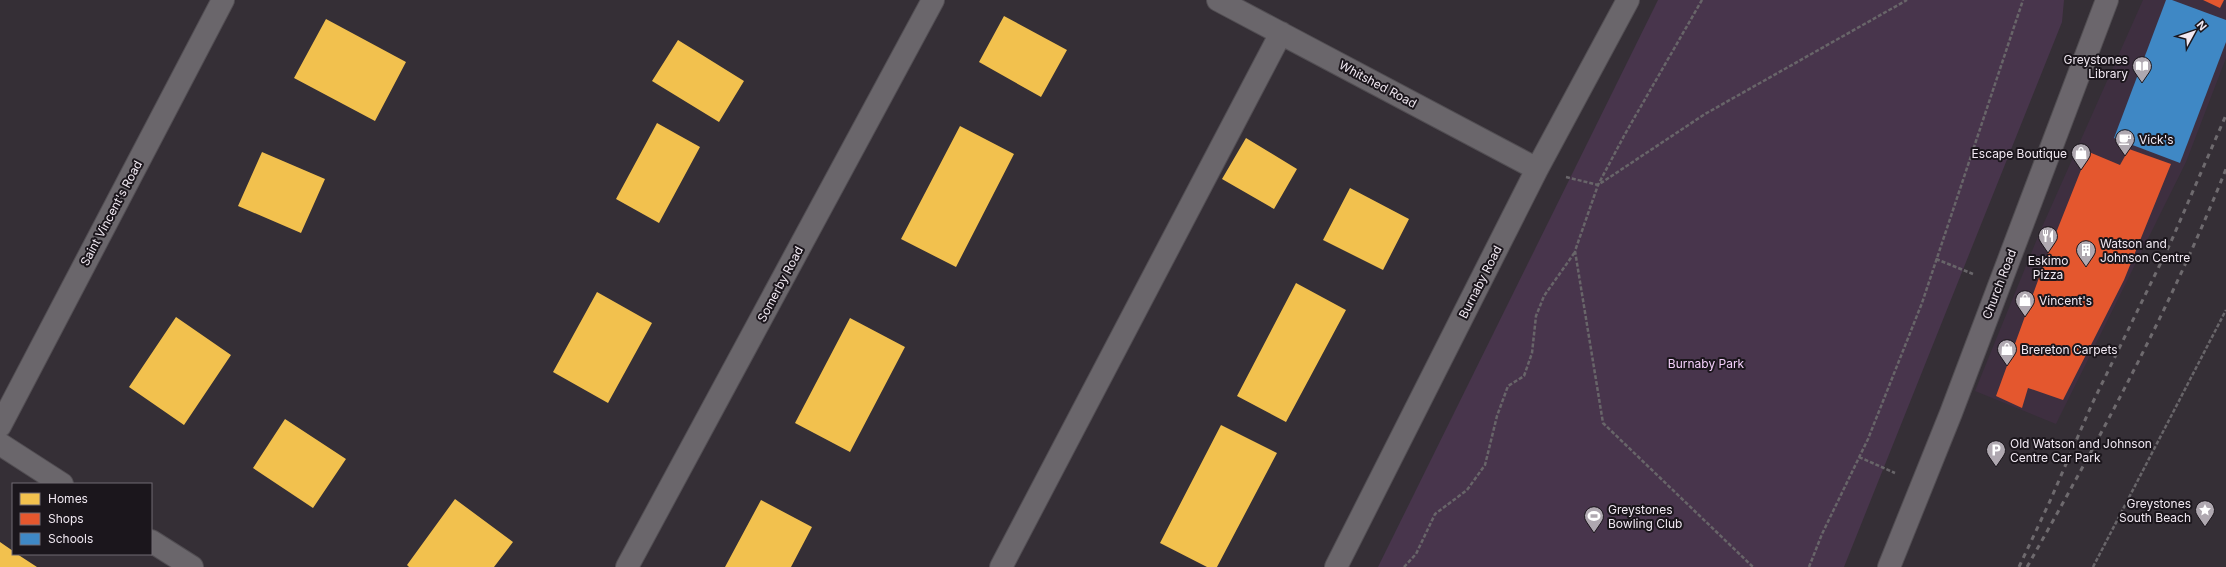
<svg xmlns="http://www.w3.org/2000/svg" width="2226" height="567" font-family="Inter,sans-serif">
  <style>
    .built { fill: #3e2f40 }
    .green { fill: #48354c }
    .homes { fill: #f2c14e }
    .shops { fill: #e4572e }
    .schools { fill: #3f88c5 }
    .lines { fill: none; stroke-linecap: round; stroke-linejoin: round }
    .minor-casing { stroke: #524e53; stroke-width: 24 }
    .major-casing { stroke: #524e53; stroke-width: 24 }
    .path { stroke: #686569; stroke-width: 2.5; stroke-dasharray: 4 2; stroke-linecap: butt }
    .minor { stroke: #6a666b; stroke-width: 22 }
    .major { stroke: #6b666c; stroke-width: 22 }
    .rail { stroke: #6e6a6e; stroke-width: 3; stroke-dasharray: 5 5; stroke-linecap: butt }
    .labels { text-anchor: middle; dominant-baseline: central; stroke-width: 4; stroke-linejoin: round; paint-order: stroke }
    .poi-label { font-size: 12px; fill: #f1e9f2; stroke: #1b161c; text-anchor: start }
    .street-label { font-size: 12px; fill: #f1e9f2; stroke: #1b161c }
    .park-label { font-size: 12px; fill: #f3cffa; stroke: #1b161c }
  </style>
  <rect width="100%" height="100%" fill="#352f36"/>
  <path class="built" d="M 2143,0 L 2226,0 L 2226,58 L 2186,162 L 2056,424 L 1975,391 L 2039,234 Z"/>
  <path class="green" d="M 1658,0 L 2064,0 L 2062,22 L 1844,567 L 1378,567 Z"/>
  <path class="homes" d="M 1004,16 L 1067,50 L 1041,97 L 979,62 Z
    M 326,19 L 406,62 L 375,121 L 294,78 Z
    M 678,40 L 744,81 L 719,122 L 652,81 Z
    M 657,123 L 700,147 L 659,223 L 616,199 Z
    M 960,126 L 1014,154 L 956,267 L 901,239 Z
    M 1246,138 L 1297,169 L 1274,209 L 1222,179 Z
    M 262,152 L 325,179 L 301,233 L 238,206 Z
    M 1350,188 L 1409,219 L 1383,270 L 1323,240 Z
    M 1296,283 L 1346,310 L 1286,422 L 1237,396 Z
    M 597,292 L 652,323 L 608,403 L 553,372 Z
    M 176,317 L 231,355 L 184,425 L 129,387 Z
    M 850,318 L 905,347 L 850,452 L 795,423 Z
    M 285,419 L 346,459 L 313,508 L 253,468 Z
    M 1221,425 L 1277,453 L 1217,567 L 1207,567 L 1160,543 Z
    M 455,499 L 513,542 L 494,567 L 409,567 L 407,565 Z
    M 761,500 L 812,527 L 791,567 L 725,567 Z
    M 0,542 L 13,551 L 13,554 L 17,554 L 37,567 L 0,567 Z"/>
  <path class="shops" d="M 2203,0 L 2224,0 L 2220,8 Z
    M 2129,149 L 2171,164 L 2124,280 L 2063,400 L 2028,388 L 2022,408 L 1996,396 L 2048,253 L 2081,170 L 2089,152 L 2120,165 Z"/>
  <path class="schools" d="M 2166,0 L 2172,0 L 2226,20 L 2226,42 L 2180,163 L 2114,138 Z"/>
  <g class="lines">
    <defs>
      <path id="minor" d="M 1218,0 L 1537,169
        M 0,426 L 223,0
        M 0,444 L 62,484
        M 151,541 L 192,567
        M 627,567 L 933,0
        M 1001,567 L 1281,33
        M 1336,567 L 1537,169 L 1628,0"/>
      <path id="major" d="M 1889,567 L 1951,413 L 2107,0"/>
    </defs>
    <use href="#minor" class="minor-casing"/>
    <use href="#major" class="major-casing"/>
    <path class="path" d="M 1702,0 L 1625,134 L 1598,185 L 1575,251 L 1603,423 L 1753,567
      M 1566,177 L 1598,185 L 1705,114 L 1907,0
      M 1936,259 L 1973,274
      M 1859,457 L 1895,473
      M 1404,567 L 1416,554 L 1435,514 L 1467,490 L 1485,465 L 1497,416 L 1508,386 L 1524,376 L 1532,353 L 1536,316 L 1544,296 L 1575,252
      M 1809,567 L 1822,534 L 1868,439 L 1922,303 L 2023,0
      M 2093,567 L 2226,310"/>
    <use href="#minor" class="minor"/>
    <use href="#major" class="major"/>
    <path class="rail" d="M 2019,567 L 2050,501 L 2092,404 L 2170,244 L 2226,115
      M 2027,567 C 2100,438 2171,307 2226,169"/>
  </g>
  <defs>
    <symbol id="library-pin" viewBox="-11 -11 22 30"><path d="M0 17L-7.5 6A9.5 9.5 0 1 1 7.5 6Z" fill="#afa8b0" stroke="#1b161c"/><path d="M-6-4Q-3-5.5-.7-3.5V5Q-3 3-6 4ZM6-4Q3-5.5 .7-3.5V5Q3 3 6 4Z" fill="#fff"/></symbol>
    <symbol id="cafe-pin" viewBox="-11 -11 22 30"><path d="M0 17L-7.5 6A9.5 9.5 0 1 1 7.5 6Z" fill="#afa8b0" stroke="#1b161c"/><path d="M-5.5-4.5H6V0H3Q3 3.5 0 3.5H-2.5Q-5.5 3.5-5.5 0ZM3-3.2v2h1.7v-2ZM-6 4.5H4V6H-6Z" fill="#fff"/></symbol>
    <symbol id="shop-pin" viewBox="-11 -11 22 30"><path d="M0 17L-7.5 6A9.5 9.5 0 1 1 7.5 6Z" fill="#afa8b0" stroke="#1b161c"/><path d="M-5-2.5h2.3a2.7 3.5 0 0 1 5.4 0H5L5.5 6h-11ZM-1.5-2.5h3a1.5 2.3 0 0 0-3 0Z" fill="#fff"/></symbol>
    <symbol id="restaurant-pin" viewBox="-11 -11 22 30"><path d="M0 17L-7.5 6A9.5 9.5 0 1 1 7.5 6Z" fill="#afa8b0" stroke="#1b161c"/><path d="M-5-6h1v4h1v-4h1v4h1v-4h1v5L-1.5 .5V6h-2V.5L-5-1ZM5-6V6H3V1.5H1.5Q1.5-4 5-6Z" fill="#fff"/></symbol>
    <symbol id="building-pin" viewBox="-11 -11 22 30"><path d="M0 17L-7.5 6A9.5 9.5 0 1 1 7.5 6Z" fill="#afa8b0" stroke="#1b161c"/><path d="M-4-6H4V6H1V3H-1V6H-4ZM-2.5-4.3h1.7v1.8h-1.7ZM.8-4.3h1.7v1.8H.8ZM-2.5-1h1.7V.8h-1.7ZM.8-1h1.7V.8H.8Z" fill="#fff"/></symbol>
    <symbol id="parking-pin" viewBox="-11 -11 22 30"><path d="M0 17L-7.5 6A9.5 9.5 0 1 1 7.5 6Z" fill="#afa8b0" stroke="#1b161c"/><path d="M-3.5-5.5H1a3.5 3.5 0 0 1 0 7H-1V5.5H-3.5ZM-1-3.4V-.6H.8a1.4 1.4 0 0 0 0-2.8Z" fill="#fff"/></symbol>
    <symbol id="sight-pin" viewBox="-11 -11 22 30"><path d="M0 17L-7.5 6A9.5 9.5 0 1 1 7.5 6Z" fill="#afa8b0" stroke="#1b161c"/><path d="M0-6L1.8-2.2L6-1.7L2.9 1.2L3.7 5.4L0 3.3L-3.7 5.4L-2.9 1.2L-6-1.7L-1.8-2.2Z" fill="#fff"/></symbol>
    <symbol id="stadium-pin" viewBox="-11 -11 22 30"><path d="M0 17L-7.5 6A9.5 9.5 0 1 1 7.5 6Z" fill="#afa8b0" stroke="#1b161c"/><path d="M0-5a6.5 5 0 1 0 0 10a6.5 5 0 1 0 0-10ZM-3.5-1.8h7v3.6h-7Z" fill="#fff"/></symbol>
  </defs>
  <g fill-rule="evenodd">
    <use href="#library-pin" x="2131" y="55" width="22" height="30"/>
    <use href="#cafe-pin" x="2114" y="128" width="22" height="30"/>
    <use href="#shop-pin" x="2070" y="142" width="22" height="30"/>
    <use href="#restaurant-pin" x="2037" y="225" width="22" height="30"/>
    <use href="#building-pin" x="2075" y="239" width="22" height="30"/>
    <use href="#shop-pin" x="2014" y="289" width="22" height="30"/>
    <use href="#shop-pin" x="1996" y="338" width="22" height="30"/>
    <use href="#parking-pin" x="1985" y="439" width="22" height="30"/>
    <use href="#sight-pin" x="2194" y="499" width="22" height="30"/>
    <use href="#stadium-pin" x="1583" y="505" width="22" height="30"/>
  </g>
  <g class="labels">
    <g class="poi-label">
      <text x="2128" y="59" text-anchor="end">Greystones<tspan x="2128" dy="14">Library</tspan></text>
      <text x="2139" y="139">Vick's</text>
      <text x="2067" y="153" text-anchor="end">Escape Boutique</text>
      <text x="2100" y="243">Watson and<tspan x="2100" dy="14">Johnson Centre</tspan></text>
      <text x="2048" y="260" text-anchor="middle">Eskimo<tspan x="2048" dy="14">Pizza</tspan></text>
      <text x="2039" y="300">Vincent's</text>
      <text x="2021" y="349">Brereton Carpets</text>
      <text x="2010" y="443">Old Watson and Johnson<tspan x="2010" dy="14">Centre Car Park</tspan></text>
      <text x="2191" y="503" text-anchor="end">Greystones<tspan x="2191" dy="14">South Beach</tspan></text>
      <text x="1608" y="509">Greystones<tspan x="1608" dy="14">Bowling Club</tspan></text>
    </g>
    <g class="street-label">
      <text transform="translate(1378 84) rotate(28)">Whitshed Road</text>
      <text transform="translate(111 213) rotate(-62)">Saint Vincent's Road</text>
      <text transform="translate(1480 282) rotate(-63)">Burnaby Road</text>
      <text transform="translate(780 284) rotate(-62)">Somerby Road</text>
      <text transform="translate(1999 284) rotate(-69)">Church Road</text>
    </g>
    <g class="park-label">
      <text x="1706" y="363">Burnaby Park</text>
    </g>
  </g>
  <rect x="12" y="483" width="140" height="72" fill="#1b161c" stroke="#716a72"/>
  <rect x="20" y="493" width="20" height="12" fill="#f2c14e" stroke="#716a72"/>
  <text x="48" y="503" font-size="12" fill="#f1e9f2">Homes</text>
  <rect x="20" y="513" width="20" height="12" fill="#e4572e" stroke="#716a72"/>
  <text x="48" y="523" font-size="12" fill="#f1e9f2">Shops</text>
  <rect x="20" y="533" width="20" height="12" fill="#3f88c5" stroke="#716a72"/>
  <text x="48" y="543" font-size="12" fill="#f1e9f2">Schools</text>
  <g transform="translate(2194 32) rotate(50)" stroke="#1b161c" stroke-width="3" paint-order="stroke">
  <path d="M0-3L7 15L0 10L-7 15Z" fill="#f1e9f2"/>
  <text y="-6" font-size="11" font-weight="bold" text-anchor="middle" fill="#f1e9f2">N</text>
  </g>
</svg>
